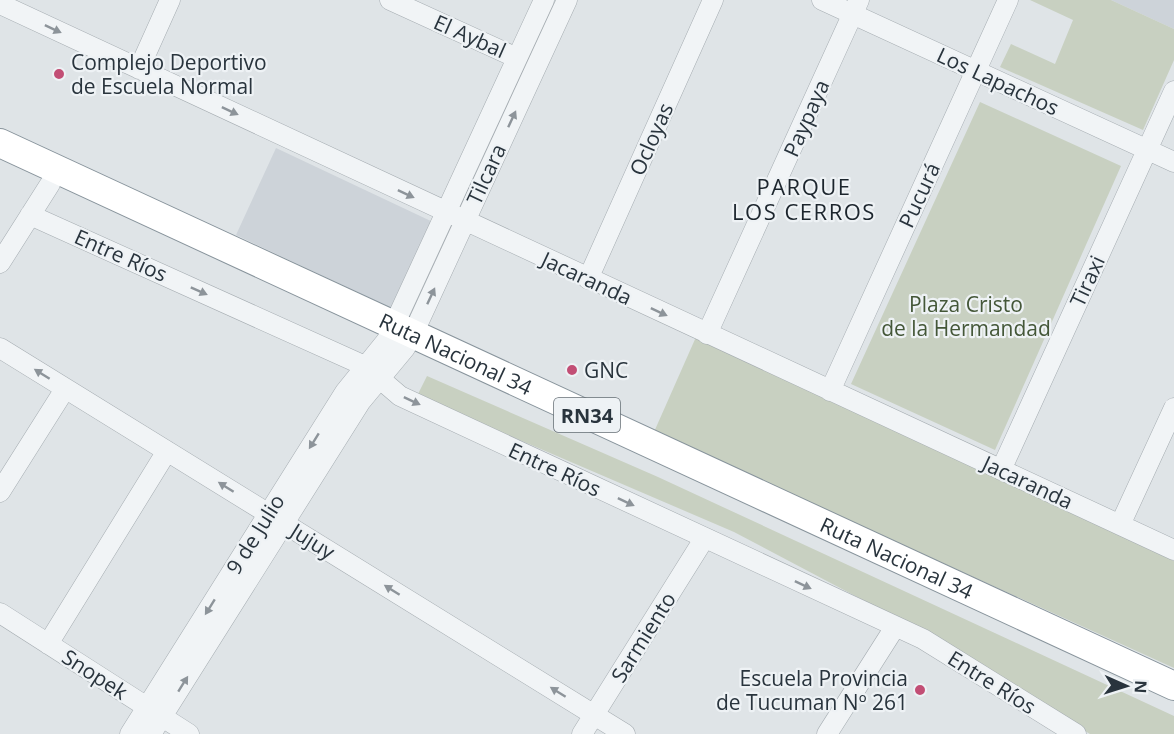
<svg xmlns="http://www.w3.org/2000/svg" width="1174" height="734" font-family="'Open Sans',sans-serif">
  <style>
    .built { fill: #cdd3d9 }
    .green { fill: #c8d0c1 }
    .lines { fill: none; stroke-linecap: round; stroke-linejoin: round }
    .minor-casing { stroke: #a5acb1; stroke-width: 21 }
    .highway-casing { stroke: #88949c; stroke-width: 30 }
    .minor { stroke: #f1f4f6; stroke-width: 20 }
    .highway { stroke: #fff; stroke-width: 28 }
    .oneway { fill: #8d949a }
    .poi-dot { fill: #c24e75; stroke: #eef2f5; stroke-width: 2 }
    .labels { text-anchor: middle; dominant-baseline: central; stroke-width: 4.5; stroke-linejoin: round; paint-order: stroke }
    .shield { fill: #eef2f5; stroke: #646d74; stroke-width: 1.5 }
    .shield-label { font-size: 20px; font-weight: bold; fill: #29343d }
    .street-label { font-size: 21px; fill: #29343d; stroke: #eef2f5 }
    .poi-label { font-size: 21px; fill: #29343d; stroke: #eef2f5; text-anchor: start }
    .park-label { font-size: 21px; fill: #445738; stroke: #eef2f5 }
    .neighbourhood-label { font-size: 22px; letter-spacing: 1.5px; fill: #1c252d; stroke: #eef2f5 }
  </style>
  <rect width="100%" height="100%" fill="#dfe4e7"/>
  <path class="built" d="M 1111,0 L 1174,0 L 1174,29 Z
    M 276,148 L 435,223 L 393,309 L 236,235 Z"/>
  <path class="green" d="M 1030,0 L 1111,0 L 1174,29 L 1174,60 L 1143,130 L 1000,67 L 1011,44 L 1055,64 L 1073,20 Z
    M 980,102 L 1121,166 L 995,450 L 851,384 Z
    M 696,337 L 1174,561 L 1174,668 L 654,432 Z
    M 427,376 L 658,477 L 1174,716 L 1174,734 L 1090,734 L 929,635 L 734,532 L 417,396 Z"/>
  <g class="lines">
    <defs>
      <path id="minor" d="M 390,0 L 517,58
        M 822,0 L 1174,162
        M 0,4 L 1174,550
        M 139,69 L 170,0
        M 30,215 L 365,366 L 400,396 L 923,639 L 1076,734
        M 0,263 L 50,184
        M 588,279 L 713,0
        M 707,334 L 859,0
        M 0,348 L 625,734
        M 830,391 L 1008,0
        M 1001,470 L 1174,91
        M 0,492 L 65,389
        M 1120,525 L 1174,408
        M 0,613 L 189,734
        M 48,644 L 167,451
        M 130,734 L 345,392 L 387,340 L 544,0
        M 151,734 L 361,401 L 405,348 L 413,334 L 567,0
        M 582,734 L 704,539
        M 827,734 L 895,627"/>
      <g id="highway">
        <path id="s1" d="M 0,143 L 1174,686"/>
      </g>
    </defs>
    <use href="#minor" class="minor-casing"/>
    <use href="#highway" class="highway-casing"/>
    <use href="#minor" class="minor"/>
    <use href="#highway" class="highway"/>
  </g>
  <defs><path id="oneway-solid" d="M-6-.8H1V-3.2L6.5 0L1 3.2V.8H-6Z" transform="scale(1.5)"/></defs>
  <g class="oneway">
    <use href="#oneway-solid" transform="translate(53 29) rotate(25)"/>
    <use href="#oneway-solid" transform="translate(230 111) rotate(25)"/>
    <use href="#oneway-solid" transform="translate(512 119) rotate(-65)"/>
    <use href="#oneway-solid" transform="translate(406 194) rotate(25)"/>
    <use href="#oneway-solid" transform="translate(199 291) rotate(24)"/>
    <use href="#oneway-solid" transform="translate(431 296) rotate(-65)"/>
    <use href="#oneway-solid" transform="translate(659 312) rotate(25)"/>
    <use href="#oneway-solid" transform="translate(42 374) rotate(-148)"/>
    <use href="#oneway-solid" transform="translate(412 401) rotate(25)"/>
    <use href="#oneway-solid" transform="translate(314 441) rotate(122)"/>
    <use href="#oneway-solid" transform="translate(226 487) rotate(-148)"/>
    <use href="#oneway-solid" transform="translate(626 502) rotate(25)"/>
    <use href="#oneway-solid" transform="translate(803 585) rotate(25)"/>
    <use href="#oneway-solid" transform="translate(392 590) rotate(-148)"/>
    <use href="#oneway-solid" transform="translate(210 607) rotate(122)"/>
    <use href="#oneway-solid" transform="translate(183 684) rotate(-58)"/>
    <use href="#oneway-solid" transform="translate(558 692) rotate(-148)"/>
  </g>
  <g class="poi-dot">
    <circle cx="59" cy="74" r="6"/>
    <circle cx="572" cy="370" r="6"/>
    <circle cx="920" cy="690" r="6"/>
  </g>
  <g class="labels">
    <rect class="shield" x="554" y="398" width="66" height="34" rx="4.5"/>
    <g class="shield-label">
      <text x="587" y="415">RN34</text>
    </g>
    <g class="street-label">
      <text transform="translate(470 36) rotate(24)">El Aybal</text>
      <text transform="translate(998 81) rotate(25)">Los Lapachos</text>
      <text transform="translate(806 118) rotate(-66)">Paypaya</text>
      <text transform="translate(651 139) rotate(-66)">Ocloyas</text>
      <text transform="translate(486 174) rotate(-65)">Tilcara</text>
      <text transform="translate(919 195) rotate(-65)">Pucurá</text>
      <text transform="translate(121 255) rotate(24)">Entre Ríos</text>
      <text transform="translate(587 278) rotate(25)">Jacaranda</text>
      <text transform="translate(1087 281) rotate(-65)">Tiraxi</text>
      <text stroke="none"><textPath href="#s1" startOffset="502">Ruta Nacional 34</textPath></text>
      <text transform="translate(555 469) rotate(25)">Entre Ríos</text>
      <text transform="translate(1028 482) rotate(25)">Jacaranda</text>
      <text transform="translate(255 534) rotate(-58)">9 de Julio</text>
      <text transform="translate(313 541) rotate(32)">Jujuy</text>
      <text stroke="none"><textPath href="#s1" startOffset="988">Ruta Nacional 34</textPath></text>
      <text transform="translate(643 637) rotate(-58)">Sarmiento</text>
      <text transform="translate(95 674) rotate(33)">Snopek</text>
      <text transform="translate(992 682) rotate(32)">Entre Ríos</text>
    </g>
    <g class="poi-label">
      <text x="71" y="62">Complejo Deportivo<tspan x="71" dy="24">de Escuela Normal</tspan></text>
      <text x="584" y="370">GNC</text>
      <text x="908" y="678" text-anchor="end">Escuela Provincia<tspan x="908" dy="24">de Tucuman Nº 261</tspan></text>
    </g>
    <g class="park-label">
      <text x="966" y="304">Plaza Cristo<tspan x="966" dy="24">de la Hermandad</tspan></text>
    </g>
    <g class="neighbourhood-label">
      <text x="804" y="186">PARQUE<tspan x="804" dy="25">LOS CERROS</tspan></text>
    </g>
  </g>
  <g transform="translate(1126 686) rotate(93)" stroke="#eef2f5" stroke-width="4.5" paint-order="stroke">
  <path d="M0-4.5L10 22L0 15L-10 22Z" fill="#29343d"/>
  <text y="-9" font-size="16" font-weight="bold" text-anchor="middle" fill="#29343d">N</text>
  </g>
</svg>
